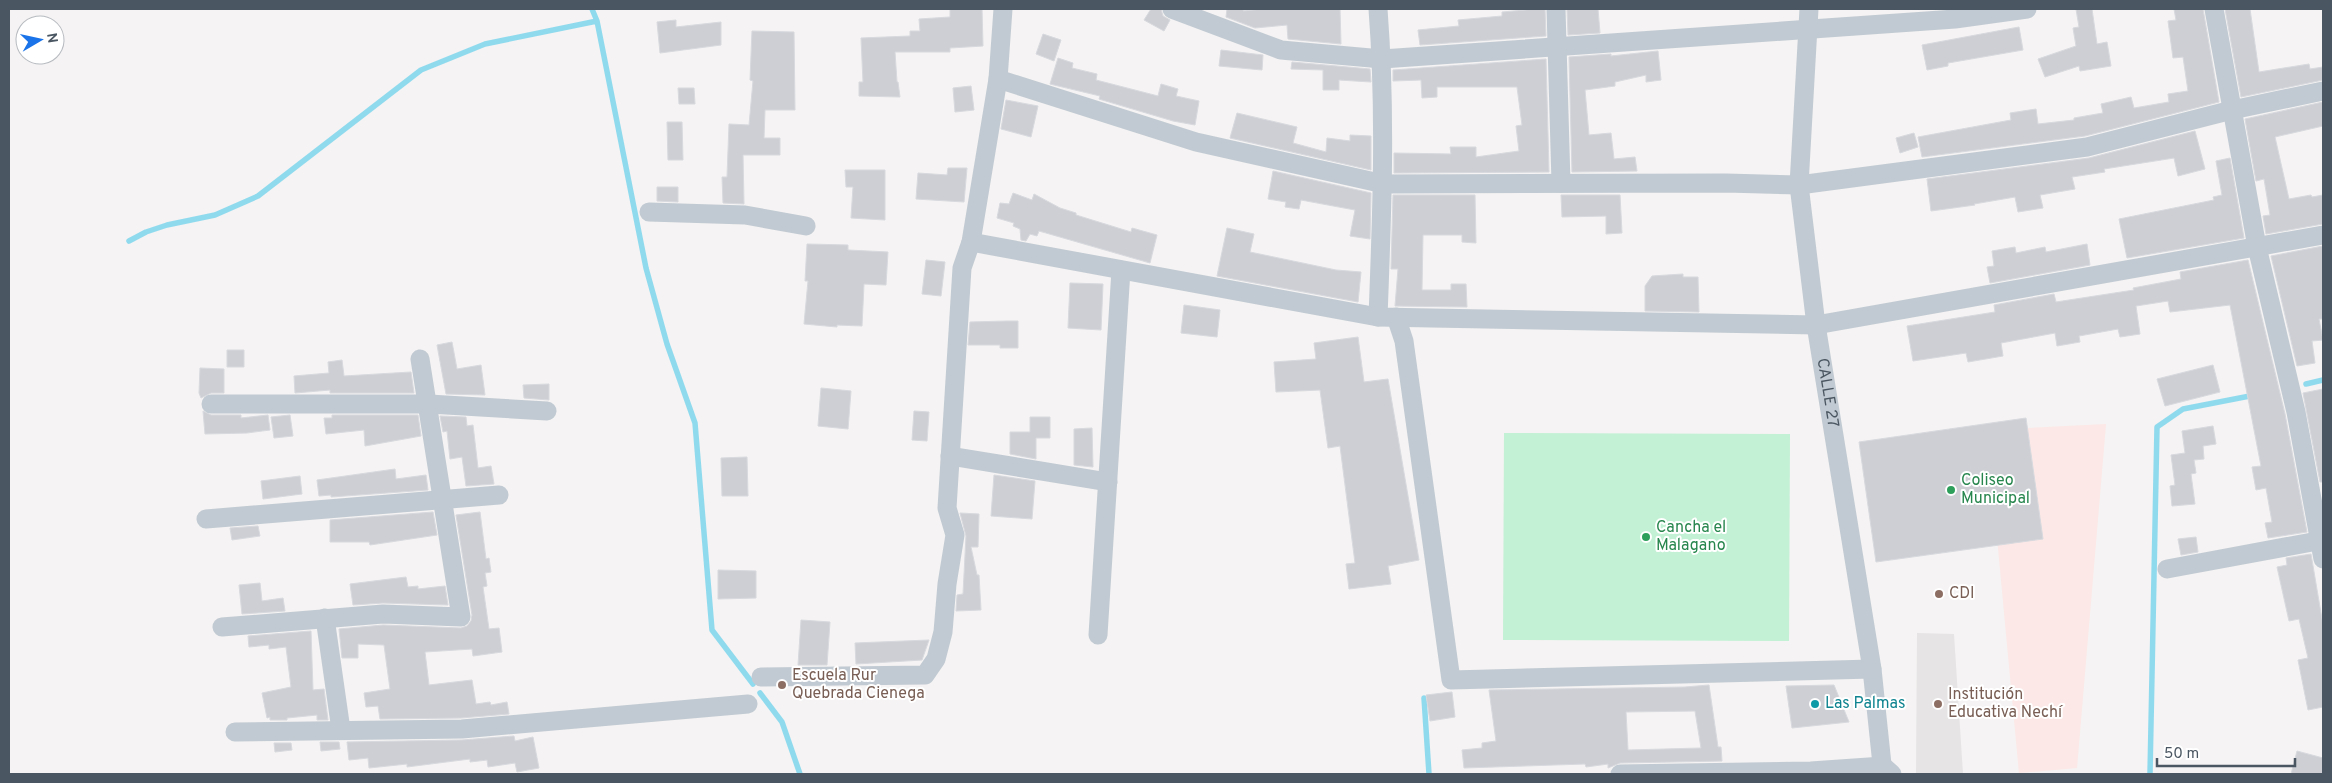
<svg xmlns="http://www.w3.org/2000/svg" width="2332" height="783" font-family="Overpass,sans-serif">
  <style>
    .education { fill: #e6e4e5 }
    .medical { fill: #fce8e6 }
    .green { fill: #c3f1d5 }
    .lines { fill: none; stroke-linecap: round; stroke-linejoin: round }
    .stream { stroke: #90daee; stroke-width: 5.5 }
    .building { fill: #cdcfd5; stroke: #d7d9de; fill-rule: evenodd }
    .street { stroke: #c1cad2; stroke-width: 19 }
    .leisure-dot { fill: #2e9e5b; stroke: #fff; stroke-width: 2 }
    .education-dot { fill: #8d6e63; stroke: #fff; stroke-width: 2 }
    .culture-dot { fill: #0f9aa8; stroke: #fff; stroke-width: 2 }
    .labels { text-anchor: middle; dominant-baseline: central; stroke-width: 4; stroke-linejoin: round; paint-order: stroke }
    .street-label { font-size: 16px; fill: #4a5661; stroke: #fff }
    .leisure-label { font-size: 16px; fill: #27864d; stroke: #fff; text-anchor: start }
    .education-label { font-size: 16px; fill: #785e54; stroke: #fff; text-anchor: start }
    .culture-label { font-size: 16px; fill: #0d838f; stroke: #fff; text-anchor: start }
  </style>
  <rect width="100%" height="100%" fill="#f5f3f3"/>
  <path class="education" d="M 1917,633 L 1954,634 L 1963,774 L 1916,774 Z"/>
  <path class="medical" d="M 2106,424 L 2077,768 L 2019,773 L 1987,430 Z"/>
  <path class="green" d="M 1504,433 L 1790,434 L 1789,641 L 1503,640 Z"/>
  <g class="lines">
    <path class="stream" d="M 592,9 L 597,21 L 646,268 L 667,344 L 695,423 L 712,630 L 753,684
      M 129,241 L 146,232 L 167,225 L 215,215 L 258,196 L 421,70 L 485,44 L 597,21
      M 2306,384 L 2323,380
      M 760,693 L 782,722 L 800,774
      M 1424,698 L 1429,774
      M 2150,774 L 2157,427 L 2183,409 L 2255,395"/>
  </g>
  <path class="building" d="M 950,9 L 982,9 L 983,46 L 950,48 L 950,52 L 895,52 L 897,82 L 898,82 L 900,97 L 859,96 L 859,82 L 863,82 L 861,38 L 910,36 L 910,31 L 920,31 L 919,19 L 950,17 Z
    M 1151,9 L 1161,9 L 1163,16 L 1170,20 L 1164,31 L 1144,20 Z
    M 1227,9 L 1244,9 L 1243,11 L 1263,9 L 1340,9 L 1341,44 L 1288,39 L 1287,25 L 1255,28 L 1226,17 Z
    M 1536,9 L 1545,9 L 1546,36 L 1420,45 L 1418,30 L 1459,26 L 1458,20 L 1502,16 L 1502,12 Z
    M 1567,9 L 1598,9 L 1600,33 L 1568,35 Z
    M 2076,9 L 2092,9 L 2097,44 L 2107,42 L 2111,66 L 2080,71 L 2079,66 L 2045,77 L 2038,59 L 2076,46 L 2073,28 L 2079,27 Z
    M 2174,9 L 2203,9 L 2219,102 L 2085,136 L 1922,157 L 1918,137 L 2011,120 L 2010,113 L 2036,109 L 2038,124 L 2074,120 L 2074,118 L 2103,113 L 2101,104 L 2131,97 L 2134,108 L 2169,102 L 2168,94 L 2188,91 L 2183,57 L 2173,58 L 2168,21 L 2176,20 Z
    M 2225,9 L 2250,9 L 2259,72 L 2309,64 L 2310,69 L 2323,67 L 2323,80 L 2241,97 Z
    M 676,20 L 676,27 L 721,22 L 721,45 L 660,53 L 657,22 Z
    M 2019,27 L 2023,50 L 1948,63 L 1948,66 L 1927,70 L 1922,45 Z
    M 752,31 L 794,32 L 795,110 L 765,110 L 764,138 L 780,138 L 780,155 L 743,155 L 744,204 L 723,203 L 722,177 L 727,177 L 729,124 L 749,125 L 753,81 L 750,80 Z
    M 1043,34 L 1061,40 L 1054,61 L 1036,54 Z
    M 1221,50 L 1263,55 L 1262,70 L 1219,66 Z
    M 1658,51 L 1661,80 L 1646,82 L 1646,75 L 1615,82 L 1615,86 L 1585,90 L 1589,135 L 1611,133 L 1614,159 L 1635,157 L 1637,171 L 1572,172 L 1569,57 L 1611,54 L 1611,56 Z
    M 1058,58 L 1073,63 L 1072,68 L 1097,74 L 1096,80 L 1158,96 L 1161,84 L 1178,89 L 1176,96 L 1199,101 L 1195,125 L 1173,121 L 1099,99 L 1100,96 L 1050,84 Z
    M 1546,59 L 1549,172 L 1394,173 L 1394,153 L 1451,154 L 1450,147 L 1476,147 L 1476,157 L 1519,151 L 1516,126 L 1522,125 L 1517,87 L 1437,87 L 1437,97 L 1422,98 L 1421,80 L 1393,81 L 1393,70 Z
    M 1292,62 L 1370,69 L 1371,82 L 1339,80 L 1339,90 L 1323,90 L 1323,70 L 1291,69 Z
    M 971,86 L 974,110 L 955,112 L 953,88 Z
    M 678,88 L 694,88 L 695,104 L 679,104 Z
    M 1006,100 L 1038,106 L 1031,137 L 1001,129 Z
    M 2323,102 L 2323,126 L 2275,137 L 2289,199 L 2311,195 L 2312,197 L 2323,195 L 2323,224 L 2266,234 L 2263,216 L 2270,215 L 2264,179 L 2256,181 L 2245,119 Z
    M 1237,113 L 1297,127 L 1293,143 L 1326,152 L 1327,138 L 1350,141 L 1350,135 L 1371,136 L 1371,170 L 1230,138 Z
    M 667,122 L 682,122 L 683,160 L 668,160 Z
    M 2195,131 L 2205,169 L 2178,176 L 2174,158 L 2104,169 L 2105,172 L 2072,177 L 2075,189 L 2040,195 L 2043,208 L 2018,212 L 2015,197 L 1974,204 L 1975,205 L 1931,211 L 1927,179 L 2089,158 Z
    M 1914,133 L 1918,147 L 1900,153 L 1896,138 Z
    M 2230,158 L 2244,238 L 2127,258 L 2119,219 L 2214,200 L 2213,197 L 2222,195 L 2216,161 Z
    M 948,168 L 967,168 L 964,202 L 916,199 L 918,173 L 947,175 Z
    M 845,170 L 885,170 L 885,220 L 851,218 L 853,187 L 846,187 Z
    M 1273,171 L 1371,193 L 1370,239 L 1350,236 L 1355,210 L 1301,200 L 1299,209 L 1285,207 L 1286,202 L 1268,199 Z
    M 657,187 L 678,187 L 678,202 L 657,201 Z
    M 1013,193 L 1032,200 L 1034,194 L 1060,208 L 1076,213 L 1076,215 L 1131,232 L 1132,228 L 1157,235 L 1150,263 L 1039,231 L 1037,236 L 1030,234 L 1026,241 L 1021,240 L 1020,229 L 1013,226 L 1014,223 L 997,218 L 1000,203 L 1009,204 Z
    M 1393,195 L 1475,195 L 1476,243 L 1462,242 L 1462,235 L 1423,235 L 1422,290 L 1451,290 L 1451,284 L 1466,284 L 1467,307 L 1395,306 L 1398,269 L 1391,269 Z
    M 1561,195 L 1620,195 L 1622,233 L 1606,234 L 1606,216 L 1562,217 Z
    M 1227,228 L 1254,234 L 1250,252 L 1336,270 L 1361,272 L 1358,302 L 1217,276 Z
    M 807,244 L 848,245 L 848,250 L 888,252 L 886,285 L 864,284 L 862,326 L 837,325 L 837,327 L 804,324 L 808,281 L 805,281 Z
    M 2087,244 L 2090,265 L 1990,283 L 1987,267 L 1994,266 L 1992,251 L 2015,247 L 2016,253 L 2045,247 L 2046,252 Z
    M 2323,246 L 2323,319 L 2319,319 L 2323,340 L 2312,341 L 2315,363 L 2297,366 L 2271,256 Z
    M 926,260 L 945,262 L 941,296 L 922,294 Z
    M 2248,260 L 2285,414 L 2307,532 L 2268,538 L 2265,523 L 2272,522 L 2266,488 L 2256,490 L 2252,467 L 2261,466 L 2230,305 L 2170,312 L 2168,301 L 2136,306 L 2140,334 L 2120,337 L 2118,329 L 2079,336 L 2080,342 L 2057,346 L 2055,333 L 2001,343 L 2003,356 L 1968,362 L 1966,353 L 1913,361 L 1907,326 L 1995,312 L 1994,305 L 2054,294 L 2056,302 L 2134,290 L 2133,288 L 2181,279 L 2180,272 Z
    M 1683,274 L 1683,277 L 1698,277 L 1699,312 L 1645,311 L 1645,286 L 1652,276 Z
    M 1070,283 L 1103,284 L 1101,330 L 1068,328 Z
    M 1184,305 L 1220,310 L 1217,337 L 1181,333 Z
    M 1007,321 L 1018,321 L 1018,348 L 1000,348 L 1000,345 L 968,345 L 970,322 Z
    M 1358,337 L 1364,382 L 1388,379 L 1419,560 L 1388,566 L 1391,584 L 1349,589 L 1346,564 L 1355,563 L 1340,446 L 1328,448 L 1320,390 L 1276,392 L 1274,362 L 1316,359 L 1314,343 Z
    M 452,342 L 457,369 L 481,365 L 485,395 L 446,394 L 437,345 Z
    M 227,350 L 244,350 L 244,367 L 227,367 Z
    M 342,360 L 344,376 L 411,372 L 414,393 L 330,393 L 330,390 L 295,393 L 294,376 L 329,373 L 328,362 Z
    M 2213,365 L 2220,392 L 2165,406 L 2157,379 Z
    M 200,368 L 224,369 L 224,393 L 211,393 L 201,398 L 199,393 Z
    M 549,384 L 549,400 L 524,398 L 523,385 Z
    M 821,388 L 851,391 L 848,429 L 818,426 Z
    M 2323,389 L 2323,482 L 2320,482 L 2303,393 Z
    M 203,411 L 211,415 L 241,415 L 241,418 L 268,415 L 270,430 L 247,433 L 205,434 Z
    M 914,411 L 929,412 L 927,441 L 912,440 Z
    M 290,415 L 293,436 L 274,438 L 271,417 Z
    M 332,415 L 418,415 L 421,436 L 365,446 L 364,430 L 326,434 L 324,418 L 332,418 Z
    M 440,416 L 466,417 L 467,426 L 473,425 L 478,468 L 491,466 L 494,484 L 466,486 L 462,457 L 450,459 L 447,431 L 443,432 Z
    M 1030,417 L 1050,417 L 1050,438 L 1036,438 L 1036,459 L 1010,454 L 1010,432 L 1030,432 Z
    M 2026,418 L 2043,539 L 1876,562 L 1859,442 Z
    M 2213,426 L 2216,444 L 2203,446 L 2204,459 L 2194,460 L 2196,473 L 2191,474 L 2195,504 L 2172,506 L 2170,486 L 2175,485 L 2171,455 L 2185,453 L 2182,431 Z
    M 1092,428 L 1093,467 L 1074,465 L 1074,429 Z
    M 747,457 L 748,496 L 722,496 L 721,458 Z
    M 395,469 L 396,479 L 426,475 L 428,490 L 331,497 L 331,495 L 319,496 L 317,480 Z
    M 994,475 L 1035,481 L 1032,519 L 991,516 Z
    M 300,476 L 302,494 L 263,499 L 261,481 Z
    M 433,512 L 437,535 L 370,545 L 369,542 L 330,542 L 330,520 Z
    M 480,512 L 486,559 L 489,558 L 491,572 L 485,573 L 487,586 L 483,587 L 489,629 L 499,628 L 502,652 L 473,656 L 472,649 L 425,652 L 429,685 L 472,680 L 476,704 L 490,702 L 491,705 L 507,702 L 509,714 L 461,718 L 380,719 L 378,706 L 366,707 L 364,693 L 390,689 L 384,645 L 358,644 L 358,658 L 342,658 L 339,629 L 383,625 L 461,628 L 467,626 L 471,621 L 472,615 L 456,515 Z
    M 960,513 L 979,514 L 978,547 L 971,547 L 977,575 L 979,575 L 981,610 L 956,611 L 957,595 L 963,594 L 966,536 Z
    M 258,526 L 260,536 L 232,540 L 230,528 Z
    M 2196,537 L 2198,552 L 2181,555 L 2178,539 Z
    M 2311,554 L 2323,625 L 2323,707 L 2308,710 L 2298,660 L 2308,658 L 2299,619 L 2289,621 L 2277,567 L 2287,565 L 2286,558 Z
    M 718,570 L 756,571 L 756,598 L 718,599 Z
    M 406,577 L 408,587 L 418,586 L 418,589 L 445,586 L 448,605 L 383,603 L 353,605 L 350,584 Z
    M 260,583 L 262,601 L 283,598 L 285,611 L 242,614 L 239,585 Z
    M 801,620 L 830,622 L 827,665 L 798,665 Z
    M 311,631 L 313,690 L 324,689 L 328,720 L 317,720 L 317,715 L 287,718 L 287,720 L 270,720 L 270,717 L 267,718 L 262,693 L 291,687 L 286,647 L 269,649 L 269,645 L 249,647 L 248,636 Z
    M 929,640 L 922,660 L 856,664 L 855,643 Z
    M 1709,685 L 1718,747 L 1721,747 L 1722,761 L 1620,763 L 1608,768 L 1608,764 L 1586,767 L 1585,764 L 1464,768 L 1462,750 L 1482,748 L 1482,743 L 1496,741 L 1489,690 L 1685,687 ZM 1695,711 L 1701,748 L 1628,750 L 1626,712 Z
    M 1834,685 L 1849,722 L 1792,728 L 1786,686 Z
    M 1452,692 L 1455,717 L 1430,721 L 1426,695 Z
    M 514,736 L 515,741 L 533,737 L 539,768 L 517,772 L 515,763 L 488,767 L 487,760 L 470,762 L 470,759 L 407,767 L 407,764 L 369,768 L 368,758 L 349,760 L 347,742 L 462,740 Z
    M 320,742 L 339,742 L 340,749 L 321,751 Z
    M 274,743 L 291,743 L 292,750 L 275,752 Z
    M 2297,751 L 2323,758 L 2323,774 L 2291,774 Z"/>
  <g class="lines">
    <g class="street">
      <path d="M 1172,9 L 1281,50 L 1382,59 L 1955,19 L 2027,9"/>
      <path d="M 1378,9 C 1386,112 1382,214 1378,317"/>
      <path d="M 1556,9 L 1561,183"/>
      <path id="s1" d="M 1809,9 L 1799,185 L 1816,325 L 1872,669 L 1883,774"/>
      <path d="M 2214,9 L 2257,247 L 2296,412 L 2323,559"/>
      <path d="M 998,79 L 1196,142 L 1384,184 L 1726,183 L 1799,185 L 2087,147 L 2232,110 L 2323,91"/>
      <path d="M 649,212 L 745,215 L 806,226"/>
      <path d="M 971,242 L 1378,317 L 1816,325 L 2323,235"/>
      <path d="M 1396,317 L 1404,341 L 1451,680 L 1872,669"/>
      <path d="M 211,404 L 429,404 L 547,411"/>
      <path d="M 950,456 L 1108,482"/>
      <path d="M 206,519 L 499,495"/>
      <path d="M 2167,569 L 2323,540"/>
      <path d="M 325,618 L 341,730"/>
      <path d="M 222,627 L 383,614 L 461,617 L 420,359"/>
      <path d="M 1098,635 L 1121,270"/>
      <path d="M 761,677 L 925,675 L 936,659 L 943,632 L 947,584 L 955,535 L 947,508 L 962,268 L 971,242 L 998,79 L 1003,9"/>
      <path d="M 235,732 L 462,729 L 748,704"/>
      <path d="M 1620,774 L 1811,771 L 1883,766 L 1892,774"/>
    </g>
  </g>
  <g class="leisure-dot">
    <circle cx="1951" cy="490" r="5"/>
    <circle cx="1646" cy="537" r="5"/>
  </g>
  <g class="education-dot">
    <circle cx="1939" cy="594" r="5"/>
    <circle cx="782" cy="685" r="5"/>
    <circle cx="1938" cy="704" r="5"/>
  </g>
  <circle class="culture-dot" cx="1815" cy="704" r="5"/>
  <g class="labels">
    <g class="street-label">
      <text stroke="none"><textPath href="#s1" startOffset="386">CALLE 27</textPath></text>
    </g>
    <g class="leisure-label">
      <text x="1961" y="481">Coliseo<tspan x="1961" dy="18">Municipal</tspan></text>
      <text x="1656" y="528">Cancha el<tspan x="1656" dy="18">Malagano</tspan></text>
    </g>
    <g class="education-label">
      <text x="1949" y="594">CDI</text>
      <text x="792" y="676">Escuela Rur<tspan x="792" dy="18">Quebrada Cienega</tspan></text>
      <text x="1948" y="695">Institución<tspan x="1948" dy="18">Educativa Nechí</tspan></text>
    </g>
    <g class="culture-label">
      <text x="1825" y="704">Las Palmas</text>
    </g>
  </g>
  <rect width="2332" height="783" fill="none" stroke="#4a5661" stroke-width="20"/>
  <g transform="translate(40 40) rotate(81)"><circle r="24" fill="#ffffff" stroke="#b7bbc0"/>
  <path d="M0-4L9 19L0 12L-9 19Z" fill="#1a73e8"/>
  <text y="-8" font-size="14" font-weight="bold" text-anchor="middle" fill="#4a5661">N</text>
  </g>
  <path d="M2157 758v8h138v-8" fill="none" stroke="#4a5661" stroke-width="2.5"/>
  <text x="2164" y="758" font-size="15" fill="#4a5661" stroke="#ffffff" stroke-width="4" paint-order="stroke">50 m</text>
</svg>
